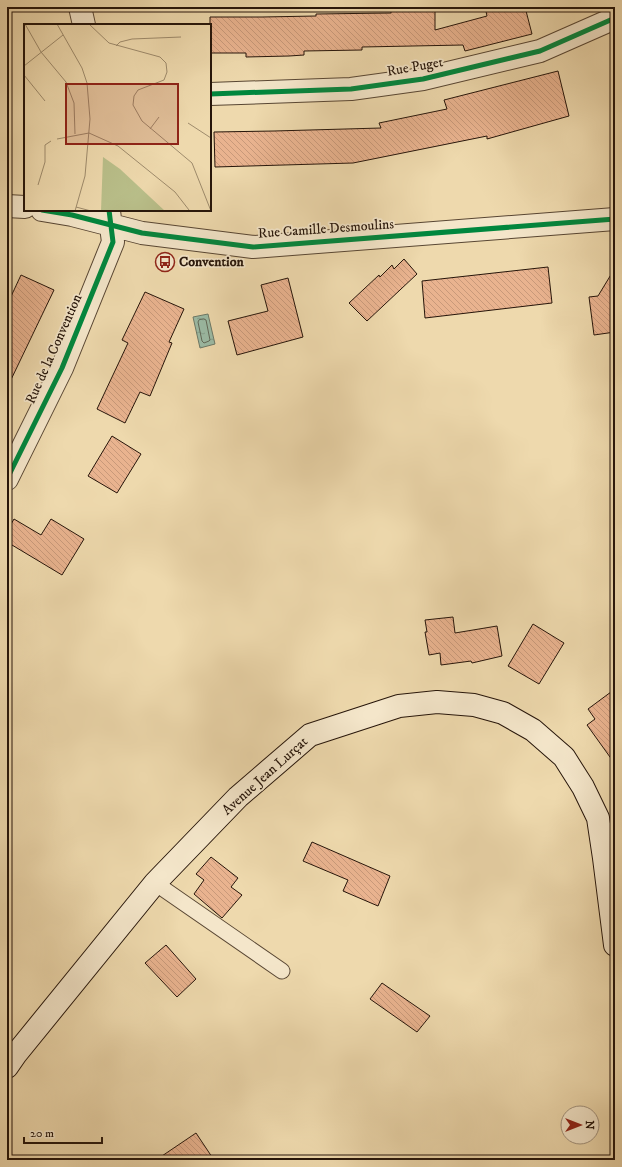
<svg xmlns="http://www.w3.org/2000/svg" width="622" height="1167" font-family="'IM FELL DW Pica',serif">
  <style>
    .water { fill: url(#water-ripples); stroke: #6c7967 }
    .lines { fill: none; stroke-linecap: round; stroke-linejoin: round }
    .shore { stroke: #606858; stroke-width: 1 }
    .building { fill: url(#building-back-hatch); stroke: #26150a }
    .lane-casing { stroke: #584633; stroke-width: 17 }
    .street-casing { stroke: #584633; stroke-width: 24 }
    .secondary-casing { stroke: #26150a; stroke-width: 24 }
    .lane { stroke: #f4e6ca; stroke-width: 15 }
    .street { stroke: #f4e6ca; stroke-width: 22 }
    .secondary { stroke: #f4e6ca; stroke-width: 22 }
    .cycleway-casing { stroke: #f4e6ca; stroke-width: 8 }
    .cycleway { stroke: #00873e; stroke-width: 5 }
    .labels { text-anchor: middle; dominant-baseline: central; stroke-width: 3.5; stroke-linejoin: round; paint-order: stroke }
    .street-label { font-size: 14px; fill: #26150a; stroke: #f4e6ca }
    .poi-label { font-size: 14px; font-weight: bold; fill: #26150a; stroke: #f4e6ca; text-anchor: start }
    .inset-road { fill: none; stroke: #9e8b6c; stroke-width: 1 }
    .view { fill: #8f2418; fill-opacity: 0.15; stroke: #8f2418; stroke-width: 2 }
    .inset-edge { fill: none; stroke: #26150a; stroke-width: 2 }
  </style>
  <defs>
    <pattern id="water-ripples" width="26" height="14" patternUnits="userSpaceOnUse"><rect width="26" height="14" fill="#9bbba5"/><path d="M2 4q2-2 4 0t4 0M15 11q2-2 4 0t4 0" fill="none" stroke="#85a08d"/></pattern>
    <pattern id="building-back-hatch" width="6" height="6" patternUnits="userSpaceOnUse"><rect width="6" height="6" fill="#e9b38f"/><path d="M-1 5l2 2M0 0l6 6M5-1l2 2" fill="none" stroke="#c8997a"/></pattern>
  </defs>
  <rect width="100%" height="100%" fill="#eed9ad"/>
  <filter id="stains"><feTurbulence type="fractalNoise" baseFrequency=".005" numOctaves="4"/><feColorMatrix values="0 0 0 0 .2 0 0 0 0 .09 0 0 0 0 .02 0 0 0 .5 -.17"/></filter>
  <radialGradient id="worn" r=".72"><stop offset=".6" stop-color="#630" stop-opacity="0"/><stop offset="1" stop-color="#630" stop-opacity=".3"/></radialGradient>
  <path class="water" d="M 208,314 L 215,344 L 200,348 L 193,317 Z"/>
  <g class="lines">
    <path class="shore" d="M 204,319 L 206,320 L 210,340 L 209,341 L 204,343 L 202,341 L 198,322 L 199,320 Z"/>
  </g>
  <path class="building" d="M 485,7 L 525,7 L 532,34 L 465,51 L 463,45 L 362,47 L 362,50 L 304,51 L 304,55 L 289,56 L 246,57 L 246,53 L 210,53 L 210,17 L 262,17 L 316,16 L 316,14 L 391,13 L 391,9 L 435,8 L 435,30 L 487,16 Z
    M 558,71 L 569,116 L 487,139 L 487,136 L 353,163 L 215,167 L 214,132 L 274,131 L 381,128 L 379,123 L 447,109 L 444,100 Z
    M 404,259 L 417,274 L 367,321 L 349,303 L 379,275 L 380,277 L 392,265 L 394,269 Z
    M 548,267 L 552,303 L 425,318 L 422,281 Z
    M 615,268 L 615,332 L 594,335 L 589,297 L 598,296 Z
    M 21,275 L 54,290 L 7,388 L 7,305 Z
    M 288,278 L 303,337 L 237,355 L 228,321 L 268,311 L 261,285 Z
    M 145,292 L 184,309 L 169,342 L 172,343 L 150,396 L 140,392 L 125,423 L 97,409 L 128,343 L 122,340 Z
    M 112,436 L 141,454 L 117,493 L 88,476 Z
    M 14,519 L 41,535 L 51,519 L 84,539 L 62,575 L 7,542 L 7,531 Z
    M 453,617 L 455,633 L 497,626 L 502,656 L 472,663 L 471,661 L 441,665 L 440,653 L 429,655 L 425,632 L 427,632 L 425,620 Z
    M 533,624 L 564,643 L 539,684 L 508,666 Z
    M 615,689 L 615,764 L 587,725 L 595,719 L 588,709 Z
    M 312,842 L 390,876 L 378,906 L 343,891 L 348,880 L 303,861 Z
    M 211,857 L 238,878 L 231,887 L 242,895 L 222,918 L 194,894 L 204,880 L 196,874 Z
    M 166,945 L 196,979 L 177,997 L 145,963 Z
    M 382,983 L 430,1016 L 417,1032 L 370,999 Z
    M 196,1133 L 214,1160 L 156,1160 Z"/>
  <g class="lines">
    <defs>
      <path id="lane" d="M 155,883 L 282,971"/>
      <path id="street" d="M 80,7 L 84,25
        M 210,94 L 351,89 L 423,79 L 540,51 L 615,18
        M 7,206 L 25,207
        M 42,210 L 72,215 L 142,233 L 253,247 L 615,219
        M 7,479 L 62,368 L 113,242 L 109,211"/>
      <path id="secondary" d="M 7,1067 L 16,1054 L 155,883 L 238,797 L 310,735 L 399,706 L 437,702 L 474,705 L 503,713 L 533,730 L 564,757 L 583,787 L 598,818 L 604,858 L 615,945"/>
    </defs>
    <use href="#lane" class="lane-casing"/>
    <use href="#street" class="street-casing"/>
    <use href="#secondary" class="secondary-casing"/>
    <use href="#lane" class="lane"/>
    <use href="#street" class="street"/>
    <use href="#secondary" class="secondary"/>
    <defs>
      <path id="cycleway" d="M 210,94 L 351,89 L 423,79 L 540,51 L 615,18
        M 42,210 L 72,215 L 142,233 L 253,247 L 615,219
        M 7,479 L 62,368 L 113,242 L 109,210"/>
    </defs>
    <use href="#cycleway" class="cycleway-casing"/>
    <use href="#cycleway" class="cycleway"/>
  </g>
  <defs>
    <symbol id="bus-ring" viewBox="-11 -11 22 22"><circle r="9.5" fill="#f4e6ca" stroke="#8f2418" stroke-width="1.5"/><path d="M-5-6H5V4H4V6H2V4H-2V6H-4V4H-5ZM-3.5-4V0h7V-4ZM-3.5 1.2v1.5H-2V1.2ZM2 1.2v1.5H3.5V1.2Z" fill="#8f2418"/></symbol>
  </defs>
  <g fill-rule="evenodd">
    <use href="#bus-ring" x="154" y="251" width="22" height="22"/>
  </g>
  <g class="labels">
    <g class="street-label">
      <text transform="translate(415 67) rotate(-10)">Rue Puget</text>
      <text transform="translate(326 229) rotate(-4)">Rue Camille Desmoulins</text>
      <text transform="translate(54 349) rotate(-66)">Rue de la Convention</text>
      <text transform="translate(265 776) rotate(-42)">Avenue Jean Lurçat</text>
    </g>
    <g class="poi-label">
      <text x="179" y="262">Convention</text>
    </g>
  </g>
  <g transform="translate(24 24)">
    <rect width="187" height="187" fill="#eed9ad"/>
    <path d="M 79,133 L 96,145 L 141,187 L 77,187 Z" fill="#b9bf8a"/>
    <path class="inset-road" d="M 1,0 L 17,28 L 42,58 L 50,79 L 51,110M 33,0 L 58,44 L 63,59 L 66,95 L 61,152 L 51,187M 65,0 L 85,19 L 136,33 L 142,39 L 143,48 L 140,56 L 114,66 L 110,72 L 109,81 L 118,97 L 168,139 L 187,187M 92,22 L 96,18 L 108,15 L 157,13M 0,42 L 39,11M 0,51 L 21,77M 164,99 L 187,114M 126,105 L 135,93M 33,115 L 65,109 L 94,122 L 151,168 L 165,186M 14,161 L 21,138 L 21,121 L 27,117M 52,183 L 67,187"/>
    <path class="view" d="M 42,60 L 154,60 L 154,120 L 42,120 Z"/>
    <rect width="187" height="187" class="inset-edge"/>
  </g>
  <rect width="622" height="1167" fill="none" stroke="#eed9ad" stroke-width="24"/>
  <rect x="8" y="8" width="606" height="1151" fill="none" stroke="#26150a" stroke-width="2"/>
  <rect x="12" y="12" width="598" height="1143" fill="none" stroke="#26150a"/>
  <g transform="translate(580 1125) rotate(90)"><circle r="19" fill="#f4e6ca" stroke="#a2927d"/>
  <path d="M0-3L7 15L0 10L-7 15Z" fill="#8f2418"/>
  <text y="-6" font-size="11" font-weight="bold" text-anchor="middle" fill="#26150a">N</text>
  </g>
  <path d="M24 1137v6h78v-6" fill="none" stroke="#26150a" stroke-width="2"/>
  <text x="30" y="1137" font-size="12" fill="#26150a" stroke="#f4e6ca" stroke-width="3" paint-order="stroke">20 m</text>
  <rect width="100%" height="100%" filter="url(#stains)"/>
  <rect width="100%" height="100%" fill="url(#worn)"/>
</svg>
